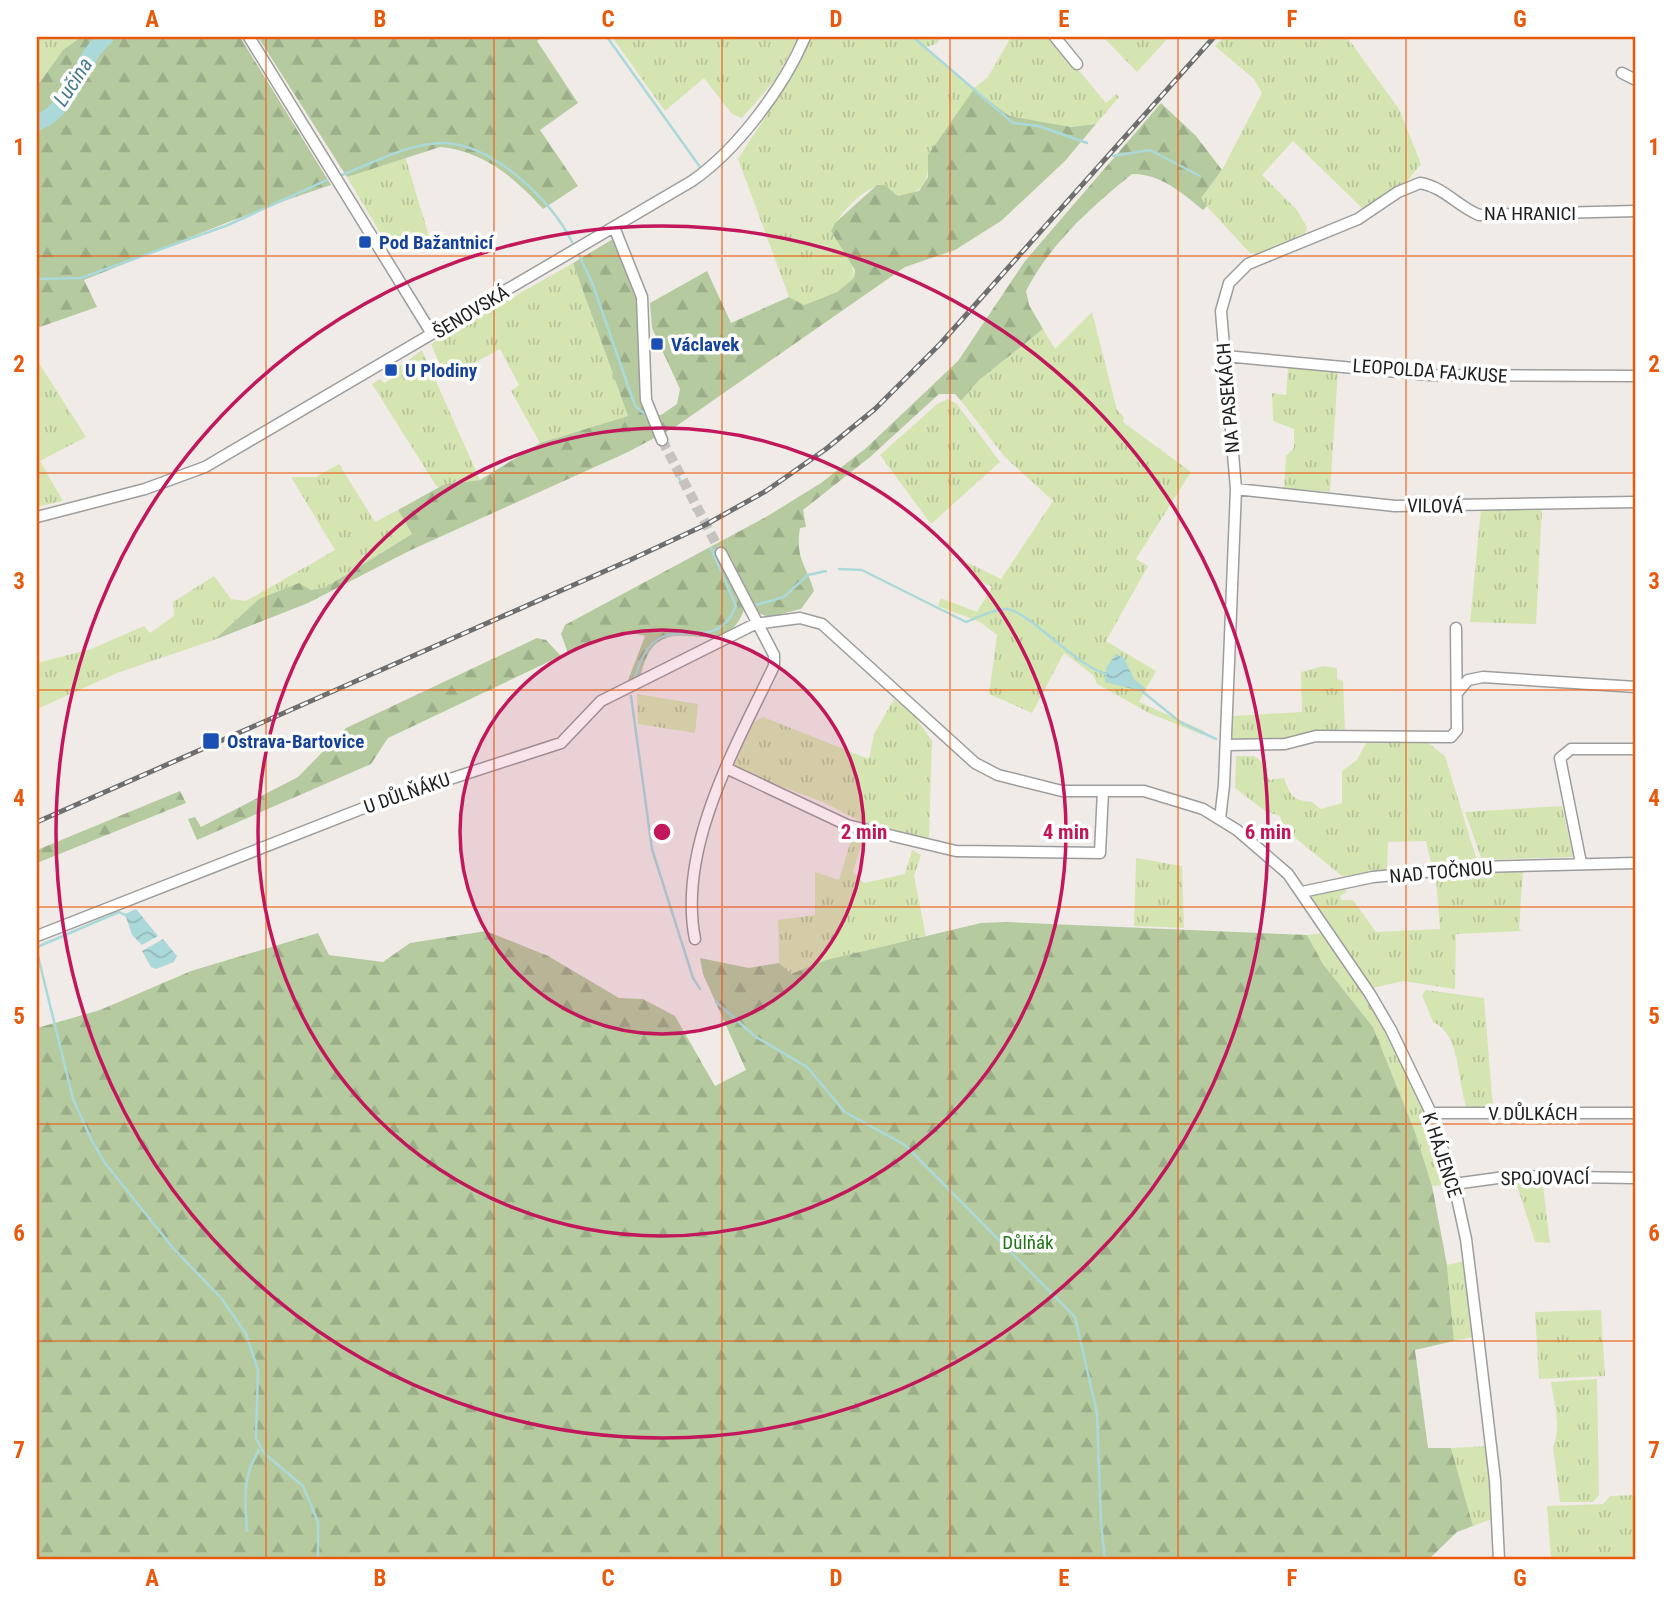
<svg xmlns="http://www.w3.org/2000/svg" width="1673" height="1597" font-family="'Roboto Condensed',sans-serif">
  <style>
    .grass { fill: url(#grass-tufts) }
    .forest { fill: url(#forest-firs) }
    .water { fill: url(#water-waves) }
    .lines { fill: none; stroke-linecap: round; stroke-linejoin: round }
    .stream { stroke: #abd8d9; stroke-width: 2.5 }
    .river { stroke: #abd8d9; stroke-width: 16 }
    .minor-tunnel { stroke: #c6c2bf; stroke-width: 10; stroke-dasharray: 10 5; stroke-linecap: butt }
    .minor-casing { stroke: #9d9d9d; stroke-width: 13 }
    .minor { stroke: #fff; stroke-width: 10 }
    .rail-casing { stroke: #6e6e6e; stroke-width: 5 }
    .rail { stroke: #fff; stroke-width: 2.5; stroke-dasharray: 8; stroke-linecap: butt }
    .grid { fill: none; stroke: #e8590c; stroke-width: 2; stroke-opacity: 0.55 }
    .ring { fill: none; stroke: #c2185b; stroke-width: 3.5 }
    .transit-dot { fill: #1a4fb4; stroke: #fff; stroke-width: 2.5 }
    .labels { text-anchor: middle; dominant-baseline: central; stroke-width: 7; stroke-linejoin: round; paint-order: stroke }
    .street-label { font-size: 19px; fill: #202020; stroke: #fff }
    .transit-label { font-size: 19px; font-weight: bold; fill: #164399; stroke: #fff; text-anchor: start }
    .park-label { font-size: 19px; fill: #207715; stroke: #fff }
    .water-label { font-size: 21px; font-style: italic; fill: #4a7b91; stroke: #fff }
    .centre { fill: #c2185b; stroke: #fff; stroke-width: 3.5 }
    .ring-label { font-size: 21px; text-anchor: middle; font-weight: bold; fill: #c2185b; stroke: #fff; stroke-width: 7; stroke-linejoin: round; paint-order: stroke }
    .neatline { fill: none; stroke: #e8590c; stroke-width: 2.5 }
    .grid-label { font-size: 23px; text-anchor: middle; font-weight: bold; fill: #e8590c }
  </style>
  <defs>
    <pattern id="grass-tufts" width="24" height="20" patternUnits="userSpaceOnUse" patternTransform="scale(1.75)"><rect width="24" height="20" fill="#d5e5b2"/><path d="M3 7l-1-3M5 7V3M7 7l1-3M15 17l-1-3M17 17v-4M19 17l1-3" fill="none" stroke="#b7c499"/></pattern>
    <pattern id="forest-firs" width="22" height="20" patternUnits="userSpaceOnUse" patternTransform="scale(1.75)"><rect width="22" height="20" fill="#b5cb9f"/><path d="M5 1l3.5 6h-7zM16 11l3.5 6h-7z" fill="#9bae89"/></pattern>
    <pattern id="water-waves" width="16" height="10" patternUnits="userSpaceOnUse" patternTransform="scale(1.75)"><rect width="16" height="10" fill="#abd8d9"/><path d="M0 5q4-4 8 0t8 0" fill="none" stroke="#93b9ba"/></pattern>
  </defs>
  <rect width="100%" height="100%" fill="#f0ebe7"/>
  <path class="grass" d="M 37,37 L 81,37 L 63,50 L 37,86 Z
    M 612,37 L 799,37 L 775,80 L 742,118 L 732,114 L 704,78 L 665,111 Z
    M 812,37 L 942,37 L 936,44 L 926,47 L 974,88 L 988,77 L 1011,37 L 1051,37 L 1106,103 L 1116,94 L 1119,97 L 1096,124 L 1071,127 L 1009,116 L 928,155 C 930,179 924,195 898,196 L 885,185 C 865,185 839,214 831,231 L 852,262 L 854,278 L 837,292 L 804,305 L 789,297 L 738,159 L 796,70 Z
    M 1103,37 L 1169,37 L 1137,72 Z
    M 1224,37 L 1347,37 L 1399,109 L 1421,164 L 1403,186 L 1368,209 L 1363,209 L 1293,141 L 1262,175 L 1297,210 L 1307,227 L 1304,236 L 1260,254 L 1250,253 L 1200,199 L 1221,172 L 1262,93 L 1254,79 L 1215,46 Z
    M 405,156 L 431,243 L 391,251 L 347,177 Z
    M 573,263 L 628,416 L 540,443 L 511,391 L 519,385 L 500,349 L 446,378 L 431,344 Z
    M 1092,312 L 1117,410 L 1124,417 L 1123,422 L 1191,472 L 1136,559 L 1148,566 L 1106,641 L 1156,671 L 1139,702 L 1204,731 L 1203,735 L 1149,713 L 1097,684 L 1093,675 L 1064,653 L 1032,713 L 989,694 L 997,635 L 980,622 L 938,606 L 941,598 L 977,612 L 992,587 L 974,578 L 958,558 L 1001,579 L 1053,501 L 1005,457 L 961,401 L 978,381 L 1043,329 L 1055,349 Z
    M 422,350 L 480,480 L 437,487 L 372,384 L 380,379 L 384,383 L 393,378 L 392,372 Z
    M 37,360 L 86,437 L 40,461 L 63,501 L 37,507 Z
    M 1288,367 L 1338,371 L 1330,492 L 1284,488 L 1286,456 L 1294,448 L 1294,429 L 1273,421 L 1272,393 L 1286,395 Z
    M 948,399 L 957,404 L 1000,462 L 931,524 L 880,455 L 937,404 Z
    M 339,464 L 375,522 L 398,510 L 412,534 L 326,587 L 259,599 L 214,640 L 117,673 L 37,709 L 37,663 L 91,649 L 144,626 L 150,633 L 174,616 L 173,602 L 214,576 L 231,599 L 246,601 L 335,550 L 291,477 L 316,477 Z
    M 1542,508 L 1536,624 L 1470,622 L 1481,509 L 1502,509 L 1504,513 L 1507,509 Z
    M 1323,666 L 1337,668 L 1337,679 L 1343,681 L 1345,732 L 1287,739 L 1232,740 L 1233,716 L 1302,712 L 1301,672 Z
    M 637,694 L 698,704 L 695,733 L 638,724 Z
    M 894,699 L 914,715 L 932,741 L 929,837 L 924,839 L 860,821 L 825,803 L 741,771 L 734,765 L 754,722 L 763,717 L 869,759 L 874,734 Z
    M 1367,741 L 1427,742 L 1445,756 L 1477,861 L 1439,864 L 1439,868 L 1432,867 L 1426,841 L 1388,842 L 1387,872 L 1342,876 L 1283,828 L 1280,816 L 1265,811 L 1235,788 L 1236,756 L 1254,756 L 1264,763 L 1269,780 L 1284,778 C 1291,797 1293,800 1312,802 L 1321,809 L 1342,803 L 1342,771 L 1357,760 Z
    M 1562,806 L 1573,857 L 1482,860 L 1465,812 Z
    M 864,836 L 853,872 L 864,883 L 905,874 L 912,850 L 921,855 L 914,876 L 926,936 L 826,960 L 791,975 L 779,963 L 778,920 L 815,915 L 815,872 L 839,880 L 852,837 Z
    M 1136,858 L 1182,866 L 1184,928 L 1134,926 Z
    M 1523,869 L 1519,929 L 1522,931 L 1456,934 L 1455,989 L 1403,981 L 1369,989 L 1335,939 L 1339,937 L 1329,931 L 1311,897 L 1342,886 L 1347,892 L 1340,896 L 1341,900 L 1353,900 L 1376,932 L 1440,929 L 1436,877 Z
    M 1325,933 L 1406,1059 L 1454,1184 L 1432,1186 L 1415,1132 L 1373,1027 L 1323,964 L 1307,935 Z
    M 1426,990 L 1484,998 L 1493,1108 L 1467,1109 C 1457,1082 1461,1034 1433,1022 L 1422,995 Z
    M 1515,1179 L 1548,1179 L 1543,1186 L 1550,1243 L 1535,1242 Z
    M 1468,1260 L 1478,1336 L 1454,1341 L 1447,1265 Z
    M 1601,1310 L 1605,1376 L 1539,1379 L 1535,1312 Z
    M 1597,1379 L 1599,1495 L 1593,1502 L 1560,1502 L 1553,1447 C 1562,1426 1554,1405 1551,1382 Z
    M 1491,1446 L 1497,1517 L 1473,1526 L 1451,1448 Z
    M 1636,1495 L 1636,1560 L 1551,1560 L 1547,1506 L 1603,1504 L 1610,1496 Z"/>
  <path class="forest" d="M 81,37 L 240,37 L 331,185 C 247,212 166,248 84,280 L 97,307 L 37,328 L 37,86 L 63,50 Z
    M 258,37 L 543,37 L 537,41 L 578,103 L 540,130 L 578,186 L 543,209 C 515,178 484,151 440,147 L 347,177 Z
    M 974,89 L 1009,116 L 1071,127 L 1096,124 L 1065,161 L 1001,221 L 955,250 L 905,267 L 675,427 L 628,452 L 411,550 L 308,603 L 214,640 L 259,599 L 299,583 L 311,590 L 326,587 L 412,534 L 398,510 L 443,485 L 480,480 L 540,443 L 628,416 L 573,263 L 613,239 L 638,298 L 645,414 L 661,415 L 677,404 L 680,389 L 652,328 L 650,303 L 707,271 L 731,323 L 789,297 L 804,305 L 837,292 L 854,278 L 855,270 L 831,231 L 835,223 L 877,185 L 885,185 L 898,196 L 919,191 L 928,177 L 928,155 Z
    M 1161,103 L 1196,136 L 1222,170 L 1201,198 L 1207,206 L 1203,210 C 1181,192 1161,174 1132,174 C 1091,207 1050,244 1026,291 L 1029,305 L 1043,329 L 978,381 L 961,401 L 955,394 L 939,394 L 870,457 L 803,510 L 806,527 L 800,528 C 795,559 806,564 814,591 L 801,609 L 768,617 L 756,612 L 731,558 L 721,563 L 745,607 C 723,674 658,595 641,675 L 627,683 L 645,636 L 626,632 L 568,653 L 561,634 L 565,625 L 766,517 L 821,483 L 865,449 L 958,361 L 1025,261 Z
    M 537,638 L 546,640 L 561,656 L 388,738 L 371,764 L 197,840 L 188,819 L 195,817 L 201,827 L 298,777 L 346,728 Z
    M 180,791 L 186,803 L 37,863 L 37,850 Z
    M 1005,922 L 1307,935 L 1323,964 L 1373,1027 L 1415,1132 L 1432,1186 L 1447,1265 L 1454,1341 L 1415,1350 L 1428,1448 L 1451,1448 L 1473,1526 L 1457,1532 L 1428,1560 L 37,1560 L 37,1028 L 100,1010 L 191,971 L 318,933 L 329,955 L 383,962 L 410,943 L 486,931 L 548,956 L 619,998 L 643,999 L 675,1016 L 715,1086 L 746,1070 L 703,974 L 700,958 L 749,968 L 779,963 L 791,974 L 826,960 L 981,923 Z"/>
  <path class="water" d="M 1116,654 L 1124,658 L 1134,679 L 1145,688 L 1144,692 L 1105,682 L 1106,668 Z
    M 136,909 L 158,936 L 142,945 L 132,935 L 125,914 Z
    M 163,939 L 177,956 L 174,962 L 156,969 L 151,967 L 142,951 Z"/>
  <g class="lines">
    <path class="stream" d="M 607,37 L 700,167
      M 913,37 L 1013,123 L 1039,126 L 1087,143
      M 1113,156 L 1150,150 L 1200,176
      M 342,175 C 373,163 411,142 445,143 C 493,145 552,200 572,242
      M 579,255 L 593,285 L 635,406 L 645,414 L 652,427
      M 37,279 L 81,278 L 228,225 L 327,180
      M 679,478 L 683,488
      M 693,509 L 694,511
      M 839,569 L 862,570 L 966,622 C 977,618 995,608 1007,609 C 1030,612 1073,664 1106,674
      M 752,606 L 784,597 L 808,575 L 826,571
      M 634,682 C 655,593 711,667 736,606 L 711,548
      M 1143,692 L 1180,722 L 1216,739
      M 631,696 L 652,849 L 693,978 L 700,989
      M 37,947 L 119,912 L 127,916
      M 37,952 L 73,1099 L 92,1141 L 105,1163 L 173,1248 L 222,1299 L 246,1334 L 258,1370 L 256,1438 L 264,1453 L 303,1486 L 318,1522 L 318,1560
      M 716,1002 L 756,1037 L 807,1067 L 845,1112 L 905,1145 L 1075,1317 L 1097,1413 L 1101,1523 L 1105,1560
      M 247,1531 C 245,1500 242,1477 259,1450"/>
    <path class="river" d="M 37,123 C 75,108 77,61 106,37"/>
    <path class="minor-tunnel" d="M 662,440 L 721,553"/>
    <defs>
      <path id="minor" d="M 249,37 L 432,334
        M 1055,37 L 1077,64
        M 1622,73 L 1636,80
        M 614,227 L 642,297 L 646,400 L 662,440
        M 1225,356 L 1430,375 L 1636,376
        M 1236,489 L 1395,506 L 1636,502
        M 37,517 L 145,489 L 205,467 L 692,181 C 737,150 784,87 805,37
        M 1457,693 L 1468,680 L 1483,677 L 1636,687
        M 1226,745 L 1285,744 L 1316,736 L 1451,737 L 1457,730 L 1456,628
        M 726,768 L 847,825 L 956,851 L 1100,853 L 1103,791
        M 1220,819 L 1224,785 L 1236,489 L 1221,311 L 1229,283 L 1248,264 L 1358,219 L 1398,192 L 1420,183 C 1444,187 1457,206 1479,215 L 1636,211
        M 1581,863 L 1560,758 L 1571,749 L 1636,749
        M 1302,892 L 1373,877 L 1478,867 L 1636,863
        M 37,936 L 379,802 L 561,743 L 601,701 L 755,624 L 800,618 L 822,624 L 975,763 L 998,775 L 1062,791 L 1144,791 L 1203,809 L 1237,830 L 1288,874 L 1370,994 L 1391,1030 L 1431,1113 L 1454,1184 L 1466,1239 L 1478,1336 L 1495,1480 L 1499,1560
        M 695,939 C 677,848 736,746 774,666 L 774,655 L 721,553
        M 1431,1113 L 1636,1113
        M 1454,1184 L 1512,1176 L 1636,1178"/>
    </defs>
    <use href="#minor" class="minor-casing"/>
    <use href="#minor" class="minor"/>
    <defs>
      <path id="rail" d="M 37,822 L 630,560 L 705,525 L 766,491 L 826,449 L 875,409 L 941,343 L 1214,37"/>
    </defs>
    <use href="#rail" class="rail-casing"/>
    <use href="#rail" class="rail"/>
  </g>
  <path class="grid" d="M 266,37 L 266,1560M 494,37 L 494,1560M 722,37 L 722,1560M 950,37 L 950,1560M 1178,37 L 1178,1560M 1406,37 L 1406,1560M 37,256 L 1636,256M 37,473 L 1636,473M 37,690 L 1636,690M 37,907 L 1636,907M 37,1124 L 1636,1124M 37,1341 L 1636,1341"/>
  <circle cx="662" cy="832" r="202" fill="#c2185b" fill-opacity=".12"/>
  <g class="ring">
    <circle cx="662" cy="832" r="202"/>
    <circle cx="662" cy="832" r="404"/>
    <circle cx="662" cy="832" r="606"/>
  </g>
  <g class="transit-dot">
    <rect x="358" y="235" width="14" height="14" rx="3.5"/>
    <rect x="650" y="337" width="14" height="14" rx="3.5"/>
    <rect x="384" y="363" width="14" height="14" rx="3.5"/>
    <rect x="202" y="732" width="18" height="18" rx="3.5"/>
  </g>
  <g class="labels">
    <g class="street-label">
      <text x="1530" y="213">NA HRANICI</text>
      <text transform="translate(471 312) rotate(-31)">ŠENOVSKÁ</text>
      <text transform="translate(1430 371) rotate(4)">LEOPOLDA FAJKUSE</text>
      <text transform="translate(1228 398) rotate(-95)">NA PASEKÁCH</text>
      <text transform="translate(1435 506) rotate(1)">VILOVÁ</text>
      <text transform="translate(407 793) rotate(-19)">U DŮLŇÁKU</text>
      <text transform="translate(1441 872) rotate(-5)">NAD TOČNOU</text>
      <text x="1533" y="1113">V DŮLKÁCH</text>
      <text transform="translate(1442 1155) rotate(72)">K HÁJENCE</text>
      <text transform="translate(1545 1178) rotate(-1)">SPOJOVACÍ</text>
    </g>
    <g class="transit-label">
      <text x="379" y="242">Pod Bažantnicí</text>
      <text x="671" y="344">Václavek</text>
      <text x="405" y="370">U Plodiny</text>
      <text x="227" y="741">Ostrava-Bartovice</text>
    </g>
    <g class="park-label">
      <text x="1028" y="1242">Důlňák</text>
    </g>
    <g class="water-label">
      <text transform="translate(73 82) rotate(-57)">Lučina</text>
    </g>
  </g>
  <circle cx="662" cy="832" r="10" class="centre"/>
  <g class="ring-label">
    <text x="864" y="839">2 min</text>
    <text x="1066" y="839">4 min</text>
    <text x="1268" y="839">6 min</text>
  </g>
  <rect width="1673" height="1597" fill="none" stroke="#ffffff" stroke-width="77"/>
  <rect x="38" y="38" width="1596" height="1520" class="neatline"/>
  <g class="grid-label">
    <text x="152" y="27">A</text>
    <text x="380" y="27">B</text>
    <text x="608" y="27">C</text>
    <text x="836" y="27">D</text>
    <text x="1064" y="27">E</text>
    <text x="1292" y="27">F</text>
    <text x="1520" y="27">G</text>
    <text x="19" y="155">1</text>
    <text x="1654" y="155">1</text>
    <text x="19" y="372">2</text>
    <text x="1654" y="372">2</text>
    <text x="19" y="589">3</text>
    <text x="1654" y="589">3</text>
    <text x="19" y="806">4</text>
    <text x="1654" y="806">4</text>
    <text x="19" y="1024">5</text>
    <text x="1654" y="1024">5</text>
    <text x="19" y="1241">6</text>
    <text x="1654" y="1241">6</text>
    <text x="19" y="1458">7</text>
    <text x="1654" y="1458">7</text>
    <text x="152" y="1586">A</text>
    <text x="380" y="1586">B</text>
    <text x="608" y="1586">C</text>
    <text x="836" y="1586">D</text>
    <text x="1064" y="1586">E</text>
    <text x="1292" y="1586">F</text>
    <text x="1520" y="1586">G</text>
  </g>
</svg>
